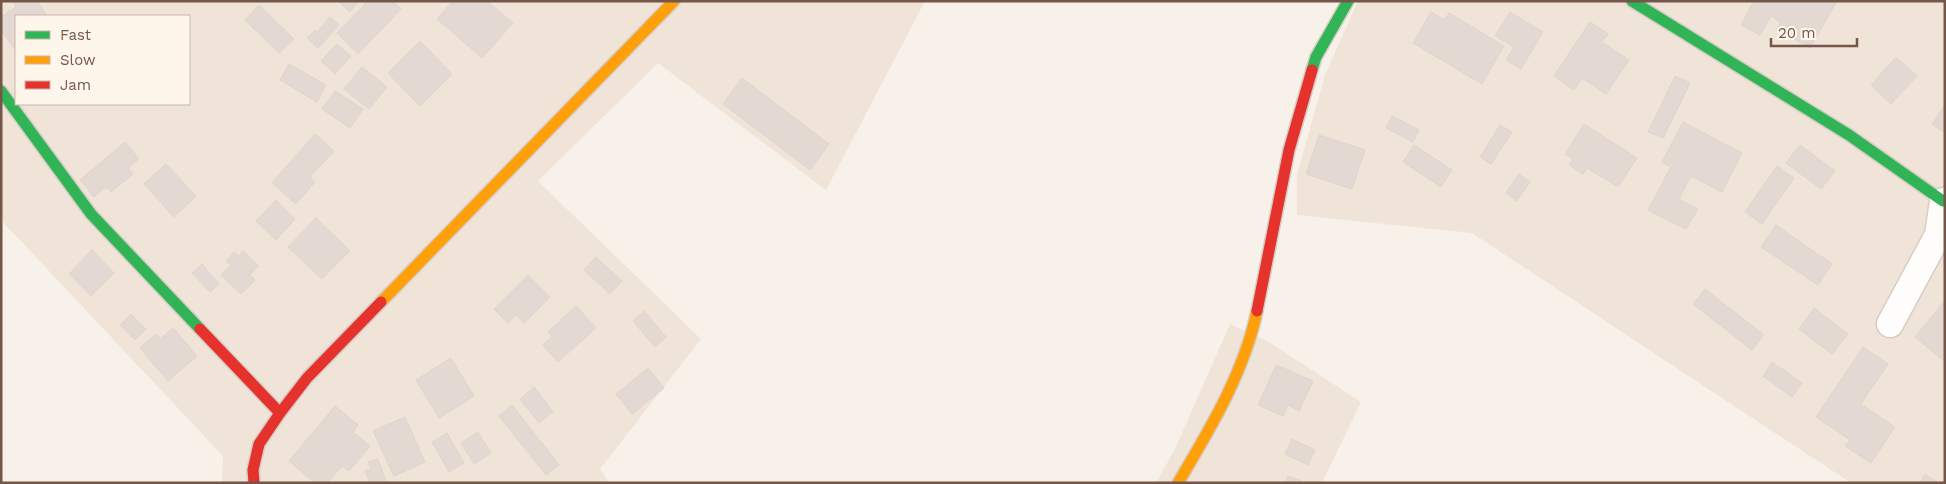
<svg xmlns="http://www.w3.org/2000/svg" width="1946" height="484" font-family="'Work Sans',sans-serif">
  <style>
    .residential { fill: #f0e3d7; fill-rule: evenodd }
    .building { fill: #e3d9d2; stroke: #e0d4cc }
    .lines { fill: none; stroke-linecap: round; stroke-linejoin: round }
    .street-casing { stroke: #d6cdc7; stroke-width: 29 }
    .fast-casing { stroke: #d6ccc6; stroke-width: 14 }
    .slow-casing { stroke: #d6ccc6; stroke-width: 14 }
    .jam-casing { stroke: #d6ccc6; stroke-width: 14 }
    .street { stroke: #fefdfc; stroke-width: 26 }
    .fast { stroke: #30b455; stroke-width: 11 }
    .slow { stroke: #ff9f0a; stroke-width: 11 }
    .jam { stroke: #e5322d; stroke-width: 11 }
  </style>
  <rect width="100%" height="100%" fill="#f7f1ea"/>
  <path class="residential" d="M 1,1 L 925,1 L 826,190 L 658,63 L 538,181 L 701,339 L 600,469 L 609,483 L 222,483 L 223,456 L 1,220 ZM 16,16 L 189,16 L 189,104 L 16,104 Z
    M 1358,1 L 1945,1 L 1945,483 L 1851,483 L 1472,233 L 1297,215 L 1297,175 L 1325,75 Z
    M 1230,324 L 1269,342 L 1361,402 L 1322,483 L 1156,483 L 1175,449 Z"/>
  <path class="building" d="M 13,1 L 37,1 L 47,16 L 16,16 L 16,51 L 1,30 L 1,17 L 16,7 Z
    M 338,1 L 359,1 L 350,12 Z
    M 368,1 L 393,1 L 401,9 L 358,54 L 337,33 Z
    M 453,1 L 487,1 L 513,23 L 482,58 L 437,19 Z
    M 1754,1 L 1837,1 L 1810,48 L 1777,29 L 1781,22 L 1771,16 L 1760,35 L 1741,25 Z
    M 259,5 L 294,39 L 279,53 L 245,20 Z
    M 1431,12 L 1445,20 L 1449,13 L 1504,46 L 1482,84 L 1413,43 Z
    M 1510,12 L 1543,32 L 1521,69 L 1506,60 L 1514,47 L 1495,36 Z
    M 330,17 L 339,25 L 318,48 L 307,38 L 315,30 L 317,32 Z
    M 1590,22 L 1608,34 L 1602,42 L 1629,60 L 1606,94 L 1582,78 L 1574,90 L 1554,76 Z
    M 420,41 L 452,74 L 420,106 L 388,73 Z
    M 337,44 L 351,56 L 335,74 L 321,61 Z
    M 1896,57 L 1917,76 L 1891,104 L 1871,85 Z
    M 289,64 L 326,85 L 317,102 L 280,80 Z
    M 362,67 L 387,87 L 369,109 L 344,89 Z
    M 1675,76 L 1690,83 L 1663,138 L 1648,132 Z
    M 742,78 L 829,144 L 810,170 L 723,104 Z
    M 335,91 L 363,109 L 350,128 L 322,109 Z
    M 1945,105 L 1945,133 L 1932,124 Z
    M 1392,116 L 1419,130 L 1413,142 L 1386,128 Z
    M 1683,122 L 1742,153 L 1722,192 L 1691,176 L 1679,199 L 1698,209 L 1686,229 L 1648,210 L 1671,167 L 1662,162 Z
    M 1584,124 L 1637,158 L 1618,187 L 1587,168 L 1583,174 L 1569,165 L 1573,159 L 1565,154 Z
    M 1500,125 L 1512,132 L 1491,164 L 1480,157 Z
    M 315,134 L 334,151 L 310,177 L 315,182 L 296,204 L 272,183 Z
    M 1319,135 L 1365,150 L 1352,189 L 1306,174 Z
    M 125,142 L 139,159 L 128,168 L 133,174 L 111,192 L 106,187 L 94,197 L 80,180 Z
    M 1414,145 L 1452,170 L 1441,187 L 1403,162 Z
    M 1800,145 L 1835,171 L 1821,189 L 1786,163 Z
    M 166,164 L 196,196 L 174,217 L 144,184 Z
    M 1777,166 L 1794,178 L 1762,224 L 1745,212 Z
    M 1519,174 L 1530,182 L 1517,201 L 1506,193 Z
    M 276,200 L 295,219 L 276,240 L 256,221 Z
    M 316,218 L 350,251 L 322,279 L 288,247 Z
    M 1776,225 L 1832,264 L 1818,285 L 1761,247 Z
    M 92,250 L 114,273 L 91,296 L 69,274 Z
    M 243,251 L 259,266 L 250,275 L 255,280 L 241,294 L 221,275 L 231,265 L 226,261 L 234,252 L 239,256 Z
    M 596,257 L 622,281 L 610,294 L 584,270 Z
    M 202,264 L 219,284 L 210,292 L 192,273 Z
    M 528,275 L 550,297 L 524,323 L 516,315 L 508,323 L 494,309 Z
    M 1705,289 L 1764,335 L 1752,350 L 1693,304 Z
    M 1943,303 L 1945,304 L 1945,362 L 1915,337 Z
    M 576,306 L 596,328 L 558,362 L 543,345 L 552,337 L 548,332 Z
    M 1814,308 L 1848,334 L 1832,354 L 1799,329 Z
    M 644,311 L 666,337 L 655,347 L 633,321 Z
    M 131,314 L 146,329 L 135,340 L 120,325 Z
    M 173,328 L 197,356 L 168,381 L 140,348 L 156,334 L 160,339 Z
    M 1863,347 L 1888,364 L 1861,404 L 1895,427 L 1871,463 L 1845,446 L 1850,440 L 1816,417 Z
    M 451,358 L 474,396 L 439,418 L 416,380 Z
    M 1772,362 L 1802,383 L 1792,397 L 1763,376 Z
    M 1276,365 L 1313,381 L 1299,411 L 1288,405 L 1283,416 L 1258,405 Z
    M 648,368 L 664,388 L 632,414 L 616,394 Z
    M 534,387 L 553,412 L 539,423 L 520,399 Z
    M 512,405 L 559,465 L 546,475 L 499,416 Z
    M 335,406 L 358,425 L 353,432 L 370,446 L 349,471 L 342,466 L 327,483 L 315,483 L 289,461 Z
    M 405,417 L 425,462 L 394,476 L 373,431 Z
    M 478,432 L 491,453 L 474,464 L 461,443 Z
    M 447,433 L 464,463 L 449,472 L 432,442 Z
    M 1292,439 L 1315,450 L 1308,465 L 1285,454 Z
    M 378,459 L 387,483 L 370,483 L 365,471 L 371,469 L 368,462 Z
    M 1925,474 L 1937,482 L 1937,483 L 1920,483 Z
    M 1288,476 L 1301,481 L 1301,483 L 1285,483 Z"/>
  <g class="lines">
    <defs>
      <path id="street" d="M 1890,324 L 1938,235 L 1943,201"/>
      <path id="fast" d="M 1632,1 L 1849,135 L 1943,201 L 1945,200
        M 1312,70 L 1316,57 L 1348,1
        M 1,91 L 91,214 L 200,329"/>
      <path id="slow" d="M 381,302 L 674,1
        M 1178,483 C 1210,429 1244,373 1257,311"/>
      <path id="jam" d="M 1257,311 L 1289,150 L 1312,70
        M 200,329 L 280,413
        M 254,483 L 253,470 L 259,444 L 280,413 L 307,378 L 381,302"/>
    </defs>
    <use href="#street" class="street-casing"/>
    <use href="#fast" class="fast-casing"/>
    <use href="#slow" class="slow-casing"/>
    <use href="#jam" class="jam-casing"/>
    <use href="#street" class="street"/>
    <use href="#fast" class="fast"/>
    <use href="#slow" class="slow"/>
    <use href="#jam" class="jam"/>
  </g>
  <rect width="1946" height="484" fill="none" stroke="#75574a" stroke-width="5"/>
  <rect x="15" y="15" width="175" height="90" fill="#fff6eb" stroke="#c8b6ab"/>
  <rect x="25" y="31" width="25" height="8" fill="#30b455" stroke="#c8b6ab"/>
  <text x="60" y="40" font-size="15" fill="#75574a">Fast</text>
  <rect x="25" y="56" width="25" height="8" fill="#ff9f0a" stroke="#c8b6ab"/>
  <text x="60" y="65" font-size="15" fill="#75574a">Slow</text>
  <rect x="25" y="81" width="25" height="8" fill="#e5322d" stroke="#c8b6ab"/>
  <text x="60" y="90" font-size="15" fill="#75574a">Jam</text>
  <path d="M1771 38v8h86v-8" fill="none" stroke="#75574a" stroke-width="2.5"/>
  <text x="1778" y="38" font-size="15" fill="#75574a" stroke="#fff6eb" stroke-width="4" paint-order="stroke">20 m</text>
</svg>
